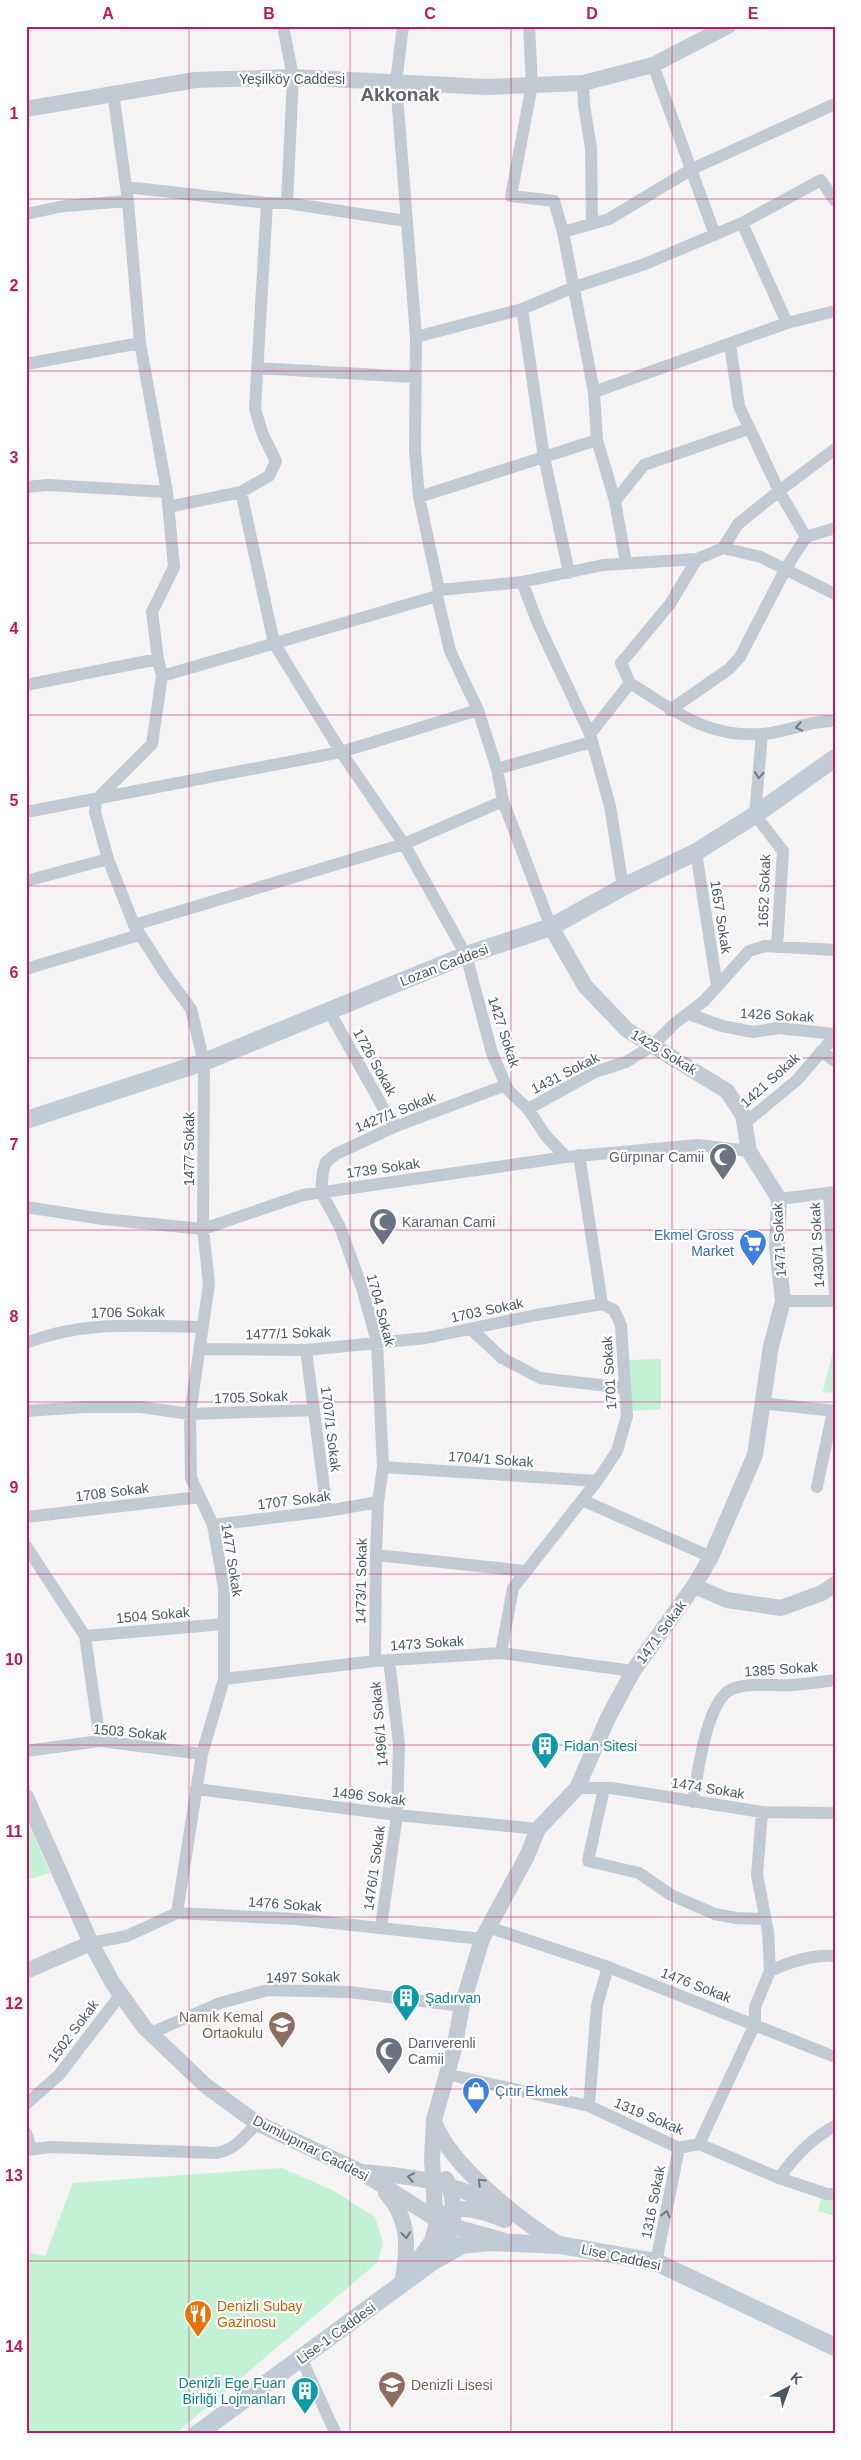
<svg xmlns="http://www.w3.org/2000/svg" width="861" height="2460" font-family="Helvetica,sans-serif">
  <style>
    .green { fill: #c3f1d5 }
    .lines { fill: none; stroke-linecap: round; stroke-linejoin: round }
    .minor { stroke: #c1cad2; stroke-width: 12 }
    .tertiary { stroke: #c1cad2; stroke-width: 16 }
    .secondary { stroke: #c1cbd6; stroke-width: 18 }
    .oneway { stroke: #6e7983 }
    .grid { fill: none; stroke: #c2185b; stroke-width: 1; stroke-opacity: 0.55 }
    .labels { text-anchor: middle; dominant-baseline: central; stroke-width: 4.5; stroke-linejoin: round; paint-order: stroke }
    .street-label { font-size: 14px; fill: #4a5661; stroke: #fff }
    .worship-label { font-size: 14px; fill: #5b616d; stroke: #fff; text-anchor: start }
    .shop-label { font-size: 14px; fill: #366cbe; stroke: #fff; text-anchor: end }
    .culture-label { font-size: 14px; fill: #0d838f; stroke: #fff; text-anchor: start }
    .education-label { font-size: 14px; fill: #785e54; stroke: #fff; text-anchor: end }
    .food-label { font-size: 14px; fill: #c56008; stroke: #fff; text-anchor: start }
    .district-label { font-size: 19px; font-weight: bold; fill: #5f6368; stroke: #fff }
    .neatline { fill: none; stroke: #c2185b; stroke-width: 2 }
    .grid-label { font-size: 16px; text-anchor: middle; font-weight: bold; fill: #c2185b }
  </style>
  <rect width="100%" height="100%" fill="#f5f3f3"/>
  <path class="green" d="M 835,1343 L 835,1393 L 823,1392 Z
    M 661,1359 L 661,1409 L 632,1411 L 629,1360 Z
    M 26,1818 L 50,1873 L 26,1880 Z
    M 282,2168 L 334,2191 L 375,2217 L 383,2243 L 378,2262 L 175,2434 L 26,2434 L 26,2252 L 45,2256 L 73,2183 Z
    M 821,2199 L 835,2201 L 835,2216 L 818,2211 Z"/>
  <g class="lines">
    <path class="minor" d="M 283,26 L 293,77 L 287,203
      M 403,26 L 396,82 L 416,337 L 415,450 L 419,497 L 439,590 L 437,596 L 450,651 L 478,710 L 497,769 L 503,801 L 551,927
      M 529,26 L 532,85 L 511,196 L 554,201 L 563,232 L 594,392 L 597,440 L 615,501 L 626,563
      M 653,65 L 715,235
      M 583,83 L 584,105 L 591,148 L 592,224
      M 113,92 L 128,201 L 140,343 L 167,492 L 174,567 L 152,612 L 158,659 L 162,676 L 152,744 L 96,800 L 95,812 L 108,859 L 134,925 L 166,975 L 191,1009 L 204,1062 L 203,1229 L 209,1284 L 190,1414 L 191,1478 L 213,1525 L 224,1588 L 224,1679 L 202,1754 L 177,1913
      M 126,187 L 267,203 L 287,203 L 406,221
      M 26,214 L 64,206 L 128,201
      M 742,223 L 787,323
      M 563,232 L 609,219 L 692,169 L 835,104
      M 522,309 L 544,457 L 569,573
      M 416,337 L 522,309 L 572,288 L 645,264 L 742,223 L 821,180 L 835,201
      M 730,344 L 739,406 L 779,491 L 806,537
      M 26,364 L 140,343
      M 257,368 L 414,377
      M 594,392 L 787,323 L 835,311
      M 26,487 L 48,485 L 167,492
      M 241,492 L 274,643 L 341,752 L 404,844 L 466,955 L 492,1053 L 508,1090 L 528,1109 L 546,1136 L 566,1157
      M 419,497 L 597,440
      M 615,501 L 644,465 L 748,429
      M 168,507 L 241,492 L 269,476 L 276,461 L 263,435 L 255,409 L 267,203
      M 723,548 L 738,524 L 779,491 L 835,449
      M 522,582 L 539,626 L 590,734 L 610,806 L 623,887
      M 439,590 L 522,582 L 603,565 L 697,559 L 723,548 L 761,557 L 835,594
      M 162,676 L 437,596
      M 630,683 C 675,711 706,738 763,734 C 787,732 811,720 835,721
      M 26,685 L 158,659
      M 670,710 L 729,669 L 740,657 L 786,568 L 806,537 L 835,528
      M 590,734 L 630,683 L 621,663 L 670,604 L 697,559
      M 762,734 L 755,815 L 783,851 L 777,947
      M 497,769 L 591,742
      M 26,812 L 341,752 L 478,710
      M 696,852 L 717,986
      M 26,881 L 108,859
      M 134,925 L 404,844 L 503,801
      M 26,969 L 139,935
      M 329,1011 L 394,1127
      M 689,1014 L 722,1026 L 753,1032 L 778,1028 L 835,1034
      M 821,1051 L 835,1061
      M 528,1109 L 595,1072 L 626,1062 L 652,1046 L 674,1024 L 704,1001 L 749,951 L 765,946 L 835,950
      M 745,1123 L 797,1080 L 835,1036
      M 829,1193 L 835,1296
      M 779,1199 L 835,1192
      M 26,1207 L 103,1219 L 203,1229 L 303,1195 L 566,1157 L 698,1145 L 749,1151
      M 783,1301 L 835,1301
      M 471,1329 L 502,1358 L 540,1378 L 625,1388
      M 26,1343 C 84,1320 142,1326 203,1327
      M 200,1349 L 306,1350 L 426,1338 L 536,1315 L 602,1304
      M 306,1350 L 327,1511
      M 761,1403 L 835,1411
      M 26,1411 L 84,1407 L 141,1407 L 190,1414 L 313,1410
      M 383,1467 L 597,1481
      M 817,1487 L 833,1411
      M 582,1500 L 711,1557
      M 26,1517 L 200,1497
      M 213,1525 L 327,1511 L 378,1502
      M 26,1546 L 85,1636 L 100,1741
      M 376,1555 L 525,1571
      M 85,1636 L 224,1624
      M 501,1653 L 513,1588 L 597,1481 L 617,1451 L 627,1416 L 621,1325 L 614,1310 L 602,1304 L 579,1155
      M 375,1661 L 376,1555 L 378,1502 L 383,1467 L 377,1342 L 362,1288 L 340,1227 L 321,1192 L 323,1171 L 326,1162 L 336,1154 L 394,1127 L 506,1085
      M 224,1679 L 375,1661 L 501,1653 L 633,1671
      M 26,1751 L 100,1741 L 202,1754
      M 577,1788 L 611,1788 L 762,1812 L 835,1813
      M 604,1788 L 588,1861 L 639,1873 L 671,1895 L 715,1914 L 736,1918 L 765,1919
      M 196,1789 L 397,1815 L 538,1829
      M 693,1802 C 697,1777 706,1700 732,1689 C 750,1682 773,1686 793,1685 C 807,1684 821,1682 835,1680
      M 381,1927 L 397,1815 L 399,1744 L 389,1660
      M 488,1927 L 608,1967 L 835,2057
      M 91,1943 L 127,1936 L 177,1913 L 296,1919 L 482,1939
      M 770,1971 C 790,1962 812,1954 835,1956
      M 151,2033 L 220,2003 L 268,1990 L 349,1992 L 462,2006
      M 446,2074 L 589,2106 L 679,2148 L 699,2144 L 779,2178 L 827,2194 L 835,2194
      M 26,2104 L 59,2075 L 121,1994
      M 589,2106 L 597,2005 L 608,1967
      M 26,2133 L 31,2148
      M 699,2144 L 755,2024 L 755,2007 L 770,1971 L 768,1932 L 757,1875 L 762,1812
      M 26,2150 L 51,2147 L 217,2153 C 236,2149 245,2136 257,2123
      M 779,2178 C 794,2157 812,2138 835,2126
      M 656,2262 L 679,2148
      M 301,2358 L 336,2434"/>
    <path class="tertiary" d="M 26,109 L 195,80 L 293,77 L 486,87 L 583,83 L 653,65 L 728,26
      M 694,1586 L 727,1600 L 781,1608 L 822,1593 L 835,1584
      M 26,1797 L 91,1943 L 112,1982 L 144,2027 L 206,2086 L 257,2123 L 361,2172 L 433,2217 L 458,2228 L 502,2240
      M 26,1971 L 91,1943
      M 434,2122 C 451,2166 520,2221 560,2245
      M 363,2172 C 395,2175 425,2178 455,2188 C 472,2193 488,2203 505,2210
      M 386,2193 C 410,2219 408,2246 403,2279
      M 445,2214 C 462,2203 487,2213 505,2220
      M 432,2261 C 455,2239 459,2208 446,2179
      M 405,2279 L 432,2241 L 436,2227 L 432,2160 L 434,2120 L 454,2049 L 462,2006 L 482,1939 L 527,1856 L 538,1829 L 577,1788 L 608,1718 L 633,1671 L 694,1586 L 711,1557 L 755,1455 L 771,1346 L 783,1301 L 777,1246 L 779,1199 L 749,1151 L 743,1115 L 727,1091 L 627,1030 L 585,986 L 551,927"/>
    <path class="secondary" d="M 26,1120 L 204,1062 L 466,955 L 551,927 L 623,887 L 696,852 L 755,815 L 835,758
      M 197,2434 L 432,2262 L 462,2245 L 489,2242 L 560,2245 L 656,2262 L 835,2347"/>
  </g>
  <defs><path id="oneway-chevron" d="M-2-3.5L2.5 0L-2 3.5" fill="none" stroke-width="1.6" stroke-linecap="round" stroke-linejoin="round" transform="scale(1.25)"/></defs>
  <g class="oneway">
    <use href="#oneway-chevron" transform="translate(799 727) rotate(169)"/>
    <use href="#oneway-chevron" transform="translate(759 775) rotate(95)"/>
    <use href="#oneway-chevron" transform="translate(411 2177) rotate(-169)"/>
    <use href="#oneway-chevron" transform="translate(481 2182) rotate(-136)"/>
    <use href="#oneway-chevron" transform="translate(666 2214) rotate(-78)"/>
    <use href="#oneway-chevron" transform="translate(406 2235) rotate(84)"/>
  </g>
  <path class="grid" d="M 189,26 L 189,2434M 350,26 L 350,2434M 511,26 L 511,2434M 672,26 L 672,2434M 26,199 L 835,199M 26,371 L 835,371M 26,543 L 835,543M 26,715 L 835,715M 26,886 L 835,886M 26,1058 L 835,1058M 26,1230 L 835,1230M 26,1402 L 835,1402M 26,1574 L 835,1574M 26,1745 L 835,1745M 26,1917 L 835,1917M 26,2089 L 835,2089M 26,2261 L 835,2261"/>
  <defs>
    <symbol id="mosque-pin" viewBox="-11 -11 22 30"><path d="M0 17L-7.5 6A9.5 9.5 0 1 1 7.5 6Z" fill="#6b7280" stroke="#fff"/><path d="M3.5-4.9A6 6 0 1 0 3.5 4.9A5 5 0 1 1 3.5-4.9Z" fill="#fff"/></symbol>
    <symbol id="supermarket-pin" viewBox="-11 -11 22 30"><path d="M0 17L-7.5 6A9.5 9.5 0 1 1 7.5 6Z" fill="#3f7fe0" stroke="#fff"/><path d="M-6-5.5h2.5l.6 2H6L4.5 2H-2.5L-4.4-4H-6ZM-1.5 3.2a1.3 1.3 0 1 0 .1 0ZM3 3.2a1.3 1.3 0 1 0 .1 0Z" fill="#fff"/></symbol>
    <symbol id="building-pin" viewBox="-11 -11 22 30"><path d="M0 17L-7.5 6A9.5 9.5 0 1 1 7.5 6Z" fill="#0f9aa8" stroke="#fff"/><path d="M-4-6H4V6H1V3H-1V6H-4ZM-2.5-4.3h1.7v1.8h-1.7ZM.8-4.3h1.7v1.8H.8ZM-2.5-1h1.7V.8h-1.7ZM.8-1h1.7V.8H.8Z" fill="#fff"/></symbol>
    <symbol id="school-pin" viewBox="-11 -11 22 30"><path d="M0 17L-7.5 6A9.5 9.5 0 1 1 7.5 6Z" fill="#8d6e63" stroke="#fff"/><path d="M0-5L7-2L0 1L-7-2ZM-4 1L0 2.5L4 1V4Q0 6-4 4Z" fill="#fff"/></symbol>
    <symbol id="shop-pin" viewBox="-11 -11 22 30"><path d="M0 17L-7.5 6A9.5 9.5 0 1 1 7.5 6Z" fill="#3f7fe0" stroke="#fff"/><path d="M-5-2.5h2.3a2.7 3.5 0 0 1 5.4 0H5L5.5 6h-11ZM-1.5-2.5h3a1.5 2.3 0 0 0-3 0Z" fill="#fff"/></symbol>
    <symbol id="restaurant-pin" viewBox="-11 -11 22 30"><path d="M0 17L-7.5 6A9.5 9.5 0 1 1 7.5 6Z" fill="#e8710a" stroke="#fff"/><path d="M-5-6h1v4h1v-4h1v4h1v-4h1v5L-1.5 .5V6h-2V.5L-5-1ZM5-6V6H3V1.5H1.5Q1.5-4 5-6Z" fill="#fff"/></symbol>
  </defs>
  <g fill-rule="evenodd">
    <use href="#mosque-pin" x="707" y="1141" width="32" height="43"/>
    <use href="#mosque-pin" x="367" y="1206" width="32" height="43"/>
    <use href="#supermarket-pin" x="737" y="1227" width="32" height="43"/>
    <use href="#building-pin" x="529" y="1730" width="32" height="43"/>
    <use href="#building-pin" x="390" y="1982" width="32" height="43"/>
    <use href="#school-pin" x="266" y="2009" width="32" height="43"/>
    <use href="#mosque-pin" x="373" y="2035" width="32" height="43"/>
    <use href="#shop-pin" x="460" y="2075" width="32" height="43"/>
    <use href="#restaurant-pin" x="182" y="2298" width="32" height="43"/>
    <use href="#school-pin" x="376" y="2369" width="32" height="43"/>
    <use href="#building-pin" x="289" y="2375" width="32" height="43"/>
  </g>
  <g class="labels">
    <g class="street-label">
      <text x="292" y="79">Yeşilköy Caddesi</text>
      <text transform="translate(764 891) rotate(-88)">1652 Sokak</text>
      <text transform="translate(721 917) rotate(81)">1657 Sokak</text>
      <text transform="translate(444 965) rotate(-21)">Lozan Caddesi</text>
      <text transform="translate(777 1015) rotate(3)">1426 Sokak</text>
      <text transform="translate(504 1032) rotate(72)">1427 Sokak</text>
      <text transform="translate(664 1052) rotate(31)">1425 Sokak</text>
      <text transform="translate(375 1062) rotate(61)">1726 Sokak</text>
      <text transform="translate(565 1073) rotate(-27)">1431 Sokak</text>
      <text transform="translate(770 1080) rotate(-42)">1421 Sokak</text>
      <text transform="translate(395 1112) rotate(-22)">1427/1 Sokak</text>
      <text transform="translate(189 1149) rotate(-90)">1477 Sokak</text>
      <text transform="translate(383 1168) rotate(-8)">1739 Sokak</text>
      <text transform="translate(779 1240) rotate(-93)">1471 Sokak</text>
      <text transform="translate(817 1245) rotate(-93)">1430/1 Sokak</text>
      <text transform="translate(381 1310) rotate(75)">1704 Sokak</text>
      <text transform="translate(487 1310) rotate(-12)">1703 Sokak</text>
      <text transform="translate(128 1312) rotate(-1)">1706 Sokak</text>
      <text transform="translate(288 1333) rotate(-2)">1477/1 Sokak</text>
      <text transform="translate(609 1373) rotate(-94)">1701 Sokak</text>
      <text transform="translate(251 1397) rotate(-2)">1705 Sokak</text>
      <text transform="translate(331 1429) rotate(83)">1707/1 Sokak</text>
      <text transform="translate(491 1459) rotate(4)">1704/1 Sokak</text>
      <text transform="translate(112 1492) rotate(-7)">1708 Sokak</text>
      <text transform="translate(294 1500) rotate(-7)">1707 Sokak</text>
      <text transform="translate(232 1560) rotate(81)">1477 Sokak</text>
      <text transform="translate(361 1581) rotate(-89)">1473/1 Sokak</text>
      <text transform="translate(153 1615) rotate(-5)">1504 Sokak</text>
      <text transform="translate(661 1632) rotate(-54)">1471 Sokak</text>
      <text transform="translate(427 1643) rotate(-4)">1473 Sokak</text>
      <text transform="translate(781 1669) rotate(-4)">1385 Sokak</text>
      <text transform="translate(379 1724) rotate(-95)">1496/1 Sokak</text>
      <text transform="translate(130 1732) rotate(5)">1503 Sokak</text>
      <text transform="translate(708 1788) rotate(9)">1474 Sokak</text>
      <text transform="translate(369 1796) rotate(7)">1496 Sokak</text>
      <text transform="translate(374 1868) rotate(-82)">1476/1 Sokak</text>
      <text transform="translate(285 1904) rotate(4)">1476 Sokak</text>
      <text transform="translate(303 1977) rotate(-1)">1497 Sokak</text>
      <text transform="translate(696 1985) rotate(21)">1476 Sokak</text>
      <text transform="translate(73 2031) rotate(-53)">1502 Sokak</text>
      <text transform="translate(649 2116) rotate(23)">1319 Sokak</text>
      <text transform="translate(311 2148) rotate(27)">Dumlupınar Caddesi</text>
      <text transform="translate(653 2202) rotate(-79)">1316 Sokak</text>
      <text transform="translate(621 2257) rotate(12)">Lise Caddesi</text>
      <text transform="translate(336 2333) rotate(-36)">Lise-1 Caddesi</text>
    </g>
    <g class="worship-label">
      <text x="704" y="1157" text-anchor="end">Gürpınar Camii</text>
      <text x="402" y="1222">Karaman Cami</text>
      <text x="408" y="2043">Darıverenli<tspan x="408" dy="16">Camii</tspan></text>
    </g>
    <g class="shop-label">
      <text x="734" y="1235">Ekmel Gross<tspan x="734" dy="16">Market</tspan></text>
      <text x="495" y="2091" text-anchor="start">Çıtır Ekmek</text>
    </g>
    <g class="culture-label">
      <text x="564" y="1746">Fidan Sitesi</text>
      <text x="425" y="1998">Şadırvan</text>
      <text x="286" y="2383" text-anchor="end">Denizli Ege Fuarı<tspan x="286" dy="16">Birliği Lojmanları</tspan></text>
    </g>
    <g class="education-label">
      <text x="263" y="2017">Namık Kemal<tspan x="263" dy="16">Ortaokulu</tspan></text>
      <text x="411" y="2385" text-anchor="start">Denizli Lisesi</text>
    </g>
    <g class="food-label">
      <text x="217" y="2306">Denizli Subay<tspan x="217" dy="16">Gazinosu</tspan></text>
    </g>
    <g class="district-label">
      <text x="400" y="94">Akkonak</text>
    </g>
  </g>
  <rect width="861" height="2460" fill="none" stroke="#ffffff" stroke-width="55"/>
  <g transform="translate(788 2388) rotate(41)" stroke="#ffffff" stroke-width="4" paint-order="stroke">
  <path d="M0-4L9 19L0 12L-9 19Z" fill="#4a5661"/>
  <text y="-8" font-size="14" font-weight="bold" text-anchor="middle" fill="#4a5661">K</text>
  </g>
  <rect x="28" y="28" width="806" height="2404" class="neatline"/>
  <g class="grid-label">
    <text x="108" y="19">A</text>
    <text x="269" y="19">B</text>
    <text x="430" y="19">C</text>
    <text x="592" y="19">D</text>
    <text x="753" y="19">E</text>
    <text x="14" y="119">1</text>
    <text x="14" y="291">2</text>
    <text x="14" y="463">3</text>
    <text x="14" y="634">4</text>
    <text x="14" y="806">5</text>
    <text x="14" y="978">6</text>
    <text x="14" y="1150">7</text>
    <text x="14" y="1322">8</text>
    <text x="14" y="1493">9</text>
    <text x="14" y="1665">10</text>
    <text x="14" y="1837">11</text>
    <text x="14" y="2009">12</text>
    <text x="14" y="2181">13</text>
    <text x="14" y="2352">14</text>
  </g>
</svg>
